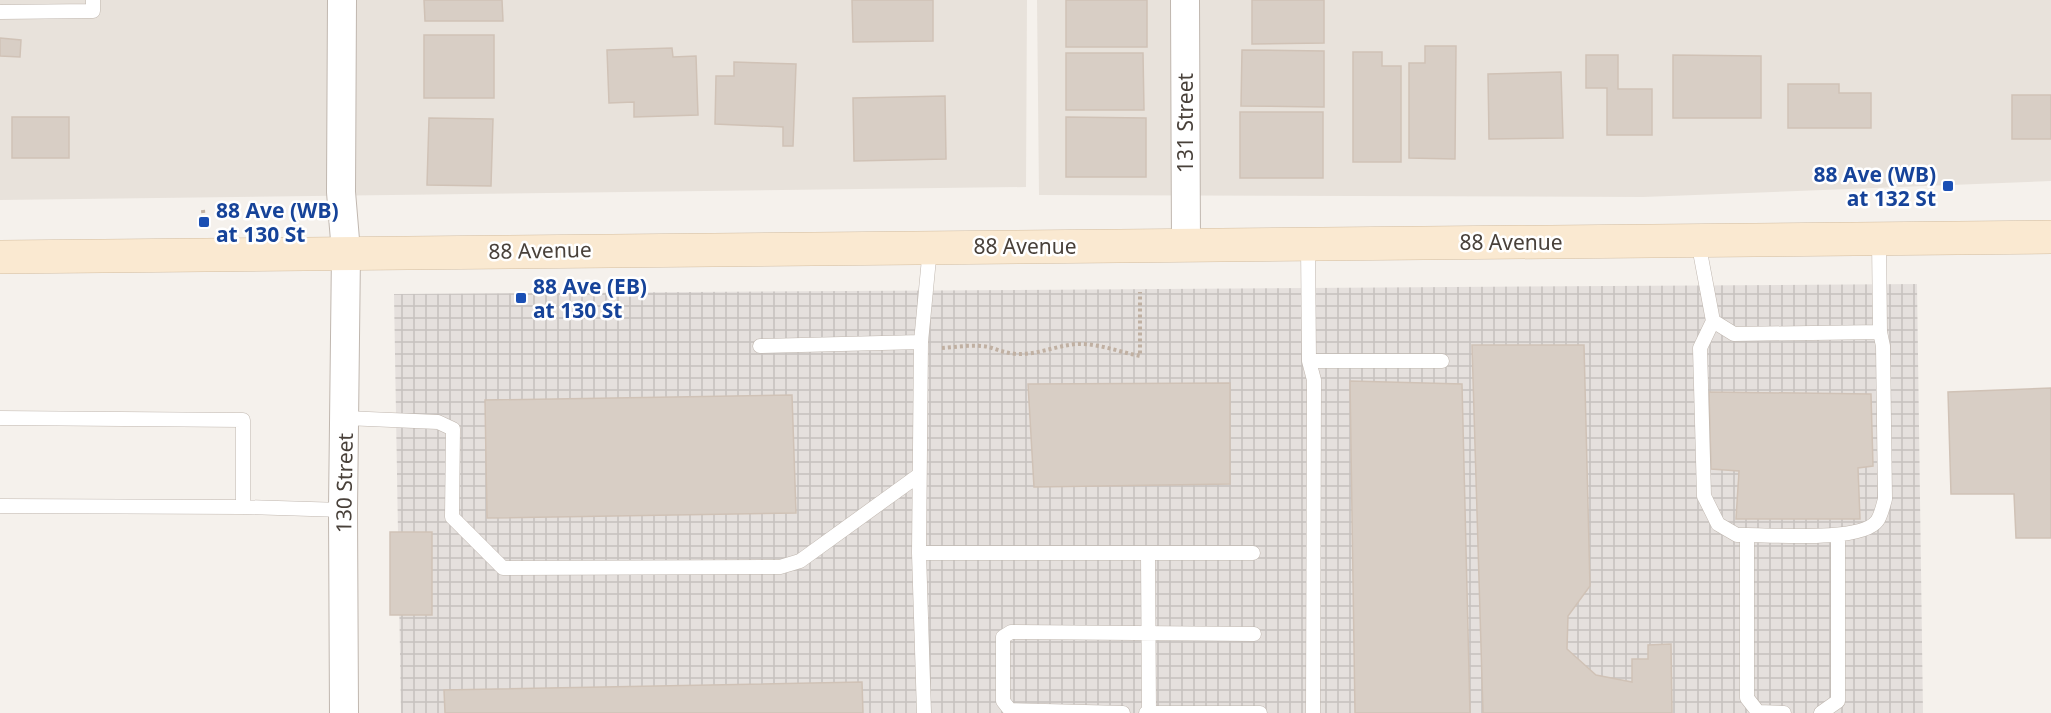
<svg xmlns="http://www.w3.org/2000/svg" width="2051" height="713" font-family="'Noto Sans',sans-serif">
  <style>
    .residential { fill: #e8e2db }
    .industrial { fill: url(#industrial-grid) }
    .building { fill: #d8cec5; stroke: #d0c2b6; stroke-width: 1.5 }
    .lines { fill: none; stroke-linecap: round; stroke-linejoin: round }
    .lane-casing { stroke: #c0b7af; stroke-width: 15 }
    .street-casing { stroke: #c0b7af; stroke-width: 30 }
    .secondary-casing { stroke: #d3bea2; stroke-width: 34 }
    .path { stroke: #c0b0a2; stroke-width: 4; stroke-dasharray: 3 3; stroke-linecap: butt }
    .lane { stroke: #fff; stroke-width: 14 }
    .street { stroke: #fff; stroke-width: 28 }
    .secondary { stroke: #fae9d1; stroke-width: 33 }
    .transit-dot { fill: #1a4fb4; stroke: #fff; stroke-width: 2 }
    .labels { text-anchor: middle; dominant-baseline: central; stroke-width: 5; stroke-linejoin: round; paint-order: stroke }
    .street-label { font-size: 21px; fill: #49413a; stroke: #fff }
    .transit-label { font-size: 21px; font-weight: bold; fill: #164399; stroke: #fff; text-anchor: start }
  </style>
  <defs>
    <pattern id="industrial-grid" width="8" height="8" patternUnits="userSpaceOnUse" patternTransform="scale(1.5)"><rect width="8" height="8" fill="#e5e0dd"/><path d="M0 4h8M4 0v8" fill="none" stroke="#c6c1be"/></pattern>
  </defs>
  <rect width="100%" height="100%" fill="#f5f1ec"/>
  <path class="residential" d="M 0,0 L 1027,0 L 1026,187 L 0,200 Z
    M 1037,0 L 2051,0 L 2051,181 L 1643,197 L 1039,195 Z"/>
  <path class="industrial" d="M 1917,284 L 1923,713 L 401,713 L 394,294 Z"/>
  <path class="building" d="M 424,0 L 502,0 L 503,21 L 425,21 Z
    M 852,0 L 933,0 L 933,41 L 853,42 Z
    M 1066,0 L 1147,0 L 1147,47 L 1066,47 Z
    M 1252,0 L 1324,0 L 1324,43 L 1252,44 Z
    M 424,35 L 494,35 L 494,98 L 424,98 Z
    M 0,38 L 21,40 L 20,57 L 0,56 Z
    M 1425,46 L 1456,46 L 1455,159 L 1409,158 L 1409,63 L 1425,63 Z
    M 672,48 L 673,57 L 696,56 L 698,115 L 634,117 L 634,102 L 609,103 L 607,50 Z
    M 1242,50 L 1324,51 L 1324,107 L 1241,106 Z
    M 1353,52 L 1382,52 L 1382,66 L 1401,66 L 1401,162 L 1353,162 Z
    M 1066,53 L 1143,53 L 1144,110 L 1066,110 Z
    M 1586,55 L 1618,55 L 1618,89 L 1652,89 L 1652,135 L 1607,135 L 1607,88 L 1586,88 Z
    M 1673,55 L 1761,56 L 1761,118 L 1673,118 Z
    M 734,62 L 796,64 L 793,146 L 783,146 L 783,127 L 715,124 L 716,76 L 734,76 Z
    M 1561,72 L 1563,138 L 1489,139 L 1488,74 Z
    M 1788,84 L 1839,84 L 1839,93 L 1871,93 L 1871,128 L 1788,128 Z
    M 2012,95 L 2051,95 L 2051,139 L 2012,139 Z
    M 945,96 L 946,159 L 854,161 L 853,98 Z
    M 1240,112 L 1323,112 L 1323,178 L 1240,178 Z
    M 12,117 L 69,117 L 69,158 L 12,158 Z
    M 1066,117 L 1146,118 L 1146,177 L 1066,177 Z
    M 429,118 L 493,119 L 491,186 L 427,185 Z
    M 1472,345 L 1584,345 L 1590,586 L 1568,616 L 1567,649 L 1596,675 L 1632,682 L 1632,659 L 1648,659 L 1648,645 L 1671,644 L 1672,713 L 1483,713 Z
    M 1350,381 L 1462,384 L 1470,713 L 1355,713 Z
    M 1230,383 L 1230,484 L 1034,487 L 1028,384 Z
    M 2051,388 L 2051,538 L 2016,538 L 2014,494 L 1951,494 L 1948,392 Z
    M 1709,392 L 1871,394 L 1873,466 L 1858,468 L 1860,519 L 1736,519 L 1739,471 L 1711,469 Z
    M 792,395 L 796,513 L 487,518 L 485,400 Z
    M 390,532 L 432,532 L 432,615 L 390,615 Z
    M 862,682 L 863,713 L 445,713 L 444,690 Z"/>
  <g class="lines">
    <defs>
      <path id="lane" d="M 0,12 L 93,11 L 93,0
        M 1698,241 L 1713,321 L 1734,334 L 1880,332 L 1879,239
        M 1308,244 L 1309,361 L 1314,380 L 1313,713
        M 1713,321 L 1700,348 L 1704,496 L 1718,524 L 1737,535 L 1747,535
        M 760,346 L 921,342
        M 1309,361 L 1442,361
        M 0,418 L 243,420 L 243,507
        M 345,418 L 438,422 L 453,429 L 452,517 L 503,568 L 780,567 L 800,561 L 919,475
        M 0,506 L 243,507 L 343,510
        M 919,553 L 1253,553
        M 924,713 L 919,553 L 921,342 L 930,248
        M 1123,713 L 1010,710 L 1003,701 L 1003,637 L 1011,632 L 1254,634
        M 1146,713 L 1149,713 L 1148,553
        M 1149,713 L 1260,713
        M 1784,713 L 1758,712 L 1747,698 L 1747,535 C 1773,535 1862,542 1877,521 C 1881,516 1883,506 1885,499 L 1883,346 L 1880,332
        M 1821,713 L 1838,701 L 1838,535"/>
      <path id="street" d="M 342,0 L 341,192 L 346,252 L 343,510 L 344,713
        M 1185,0 L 1186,245"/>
      <path id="secondary" d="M 0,257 L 2051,237"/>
    </defs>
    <use href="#lane" class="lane-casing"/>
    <use href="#street" class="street-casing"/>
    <use href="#secondary" class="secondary-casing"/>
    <path class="path" d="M 203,210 L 204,222
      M 942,348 C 956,347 974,344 989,347 C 998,350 1006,353 1016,354 C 1037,355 1055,346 1076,344 C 1098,343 1119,352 1140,356 L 1140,292"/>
    <use href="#lane" class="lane"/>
    <use href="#street" class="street"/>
    <use href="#secondary" class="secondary"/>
  </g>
  <g class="transit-dot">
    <rect x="1942" y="180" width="12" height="12" rx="3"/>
    <rect x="198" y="216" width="12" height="12" rx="3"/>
    <rect x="515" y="292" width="12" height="12" rx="3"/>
  </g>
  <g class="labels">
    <g class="street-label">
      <text transform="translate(1185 123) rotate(-90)">131 Street</text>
      <text x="1511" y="242">88 Avenue</text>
      <text x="1025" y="246">88 Avenue</text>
      <text transform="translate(540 250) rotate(-1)">88 Avenue</text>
      <text transform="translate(344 483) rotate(-89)">130 Street</text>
    </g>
    <g class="transit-label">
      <text x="1936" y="174" text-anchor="end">88 Ave (WB)<tspan x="1936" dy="24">at 132 St</tspan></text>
      <text x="216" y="210">88 Ave (WB)<tspan x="216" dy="24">at 130 St</tspan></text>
      <text x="533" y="286">88 Ave (EB)<tspan x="533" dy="24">at 130 St</tspan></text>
    </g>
  </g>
</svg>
